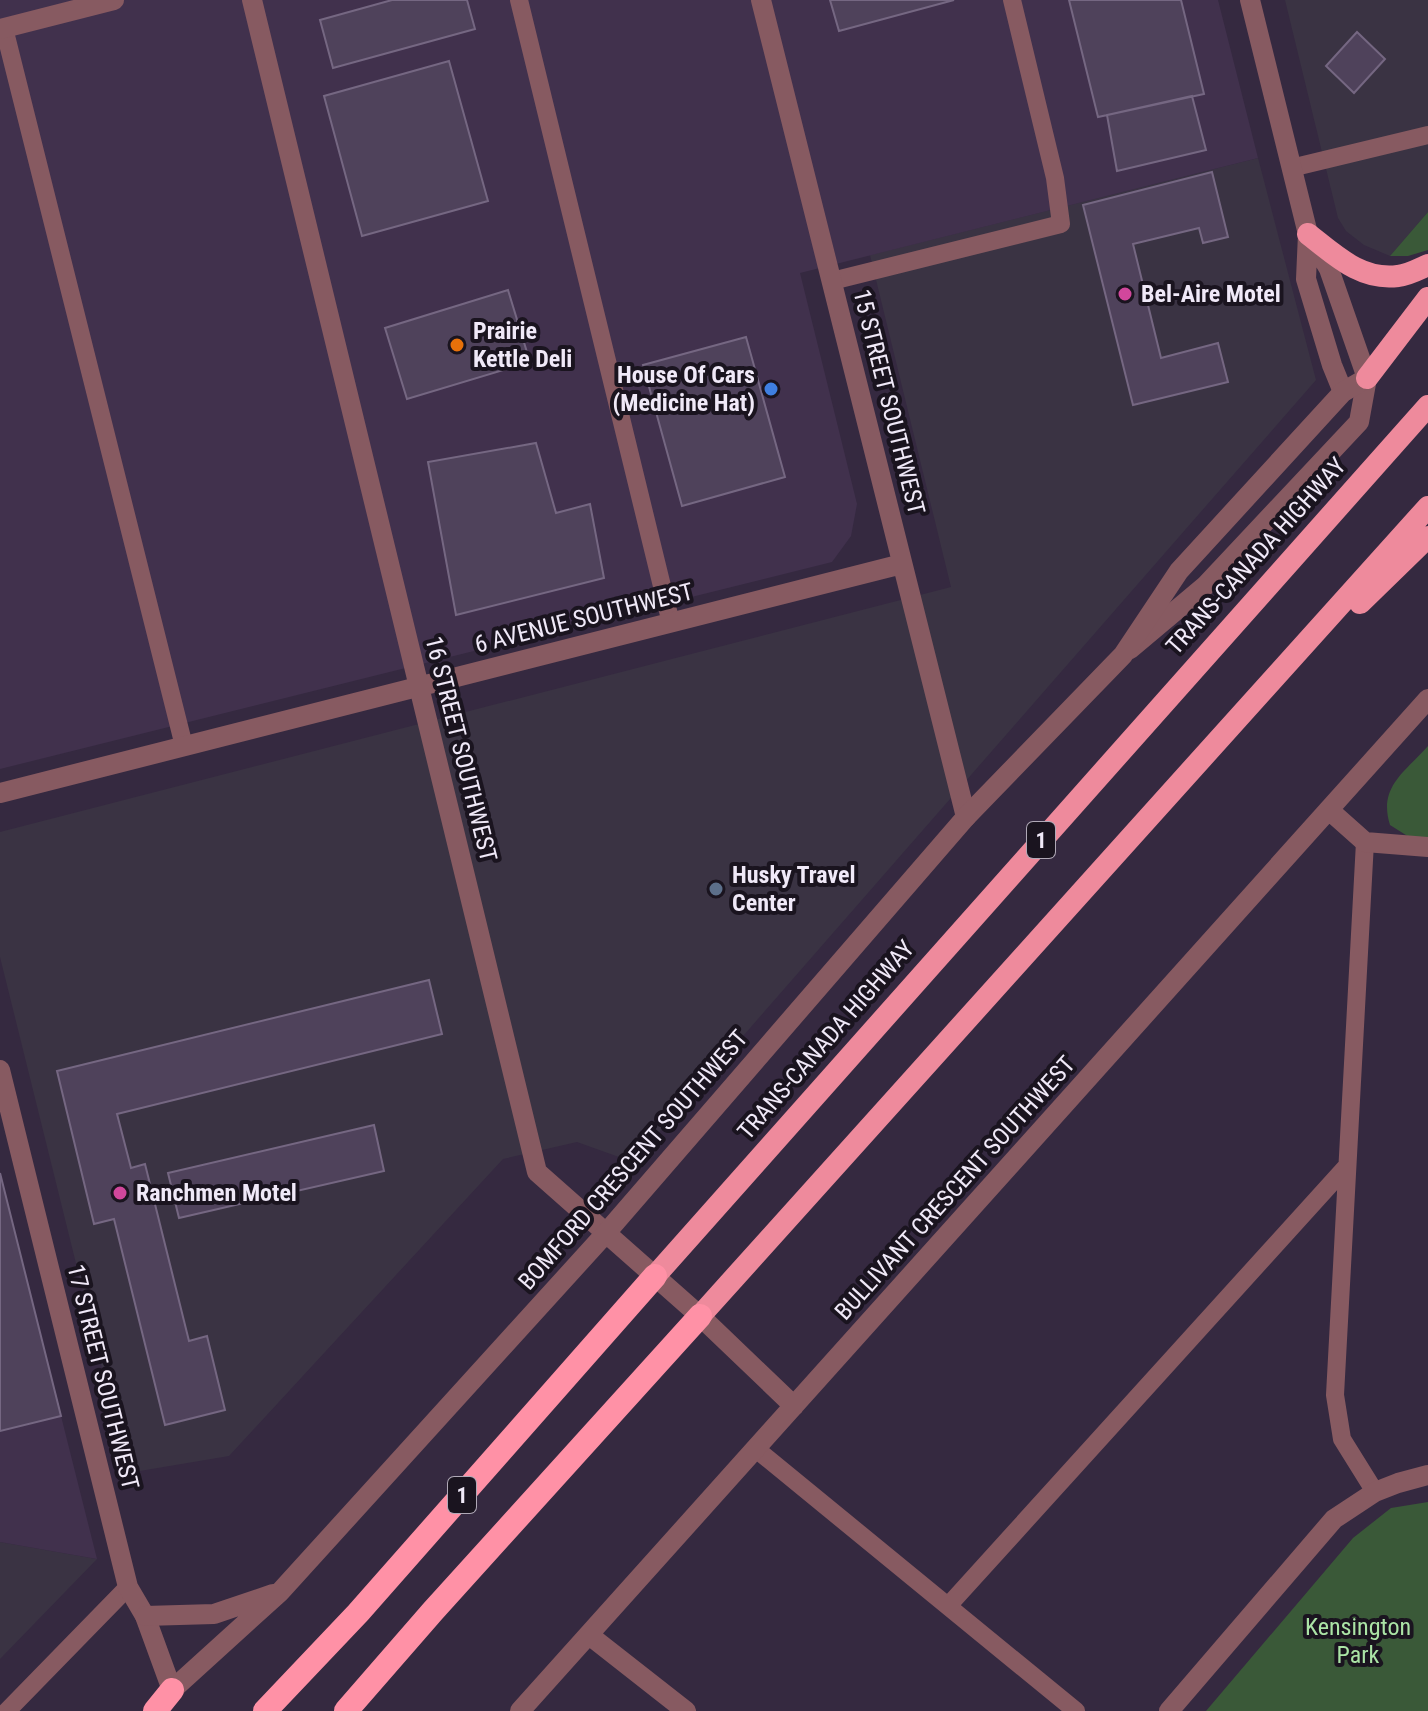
<svg xmlns="http://www.w3.org/2000/svg" width="1428" height="1711" font-family="'Roboto Condensed',sans-serif">
  <style>
    .commercial { fill: #3a3343 }
    .built { fill: #41314d }
    .green { fill: #3a5938 }
    .building { fill: #4f425b; stroke: #756782; stroke-width: 2 }
    .lines { fill: none; stroke-linecap: round; stroke-linejoin: round }
    .service { stroke: #875a61; stroke-width: 18 }
    .minor { stroke: #875a61; stroke-width: 20 }
    .tertiary { stroke: #875a61; stroke-width: 20 }
    .trunk { stroke: #ee8a9c; stroke-width: 22 }
    .motorway { stroke: #ff91a6; stroke-width: 24 }
    .hotel-dot { fill: #d1479c; stroke: #1a141f; stroke-width: 3 }
    .food-dot { fill: #e8710a; stroke: #1a141f; stroke-width: 3 }
    .shop-dot { fill: #3f7fe0; stroke: #1a141f; stroke-width: 3 }
    .service-dot { fill: #5c6f8a; stroke: #1a141f; stroke-width: 3 }
    .labels { text-anchor: middle; dominant-baseline: central; stroke-width: 8; stroke-linejoin: round; paint-order: stroke }
    .shield { fill: #1a141f; stroke: #b0a9b7; stroke-width: 2 }
    .shield-label { font-size: 22px; font-weight: bold; fill: #f0e9f8 }
    .poi-label { font-size: 24px; font-weight: bold; fill: #f0e9f8; stroke: #1a141f; text-anchor: start }
    .street-label { font-size: 24px; fill: #f0e9f8; stroke: #1a141f }
    .park-label { font-size: 24px; fill: #abe4a6; stroke: #1a141f }
  </style>
  <rect width="100%" height="100%" fill="#352940"/>
  <path class="commercial" d="M 1285,0 L 1428,0 L 1428,212 L 1390,256 L 1364,245 L 1346,231 L 1338,218 Z
    M 1258,158 L 1316,380 L 633,1162 L 577,1142 L 503,1159 L 229,1456 L 128,1473 L 0,957 L 0,832 L 951,587 L 870,255 Z
    M 0,1542 L 97,1559 L 0,1659 Z"/>
  <path class="built" d="M 0,0 L 1218,0 L 1258,158 L 800,273 L 857,504 L 851,536 L 832,562 L 0,769 Z
    M 0,1173 L 61,1416 L 97,1559 L 0,1542 Z"/>
  <path class="green" d="M 1428,212 L 1428,250 L 1408,256 L 1390,256 Z
    M 1428,746 L 1428,837 L 1409,837 L 1390,825 C 1378,787 1405,772 1428,746 Z
    M 1428,1502 L 1428,1711 L 1206,1711 L 1353,1538 L 1391,1508 Z"/>
  <path class="building" d="M 392,0 L 467,0 L 475,29 L 333,68 L 320,20 Z
    M 830,0 L 954,0 L 839,31 Z
    M 1069,0 L 1181,0 L 1204,94 L 1098,117 Z
    M 1357,32 L 1385,59 L 1354,93 L 1326,66 Z
    M 449,61 L 488,201 L 362,236 L 324,96 Z
    M 1192,96 L 1206,150 L 1117,171 L 1107,115 Z
    M 1212,172 L 1228,237 L 1203,243 L 1199,228 L 1133,244 L 1161,358 L 1218,343 L 1228,382 L 1133,405 L 1083,205 Z
    M 508,290 L 530,362 L 407,399 L 385,328 Z
    M 746,337 L 785,477 L 682,506 L 643,365 Z
    M 536,443 L 556,513 L 590,504 L 604,578 L 456,615 L 428,462 Z
    M 429,980 L 442,1034 L 117,1114 L 131,1168 L 145,1164 L 189,1341 L 207,1336 L 225,1410 L 165,1425 L 114,1219 L 94,1224 L 57,1071 Z
    M 374,1125 L 384,1171 L 179,1218 L 168,1173 Z
    M 0,1173 L 61,1416 L 0,1431 Z"/>
  <g class="lines">
    <path class="service" d="M 519,0 L 671,623
      M 4,28 L 184,746
      M 1291,168 L 1428,135
      M 832,281 L 1061,224 L 1055,178 L 1012,0
      M 1365,842 L 1335,1395 L 1342,1439 L 1375,1492
      M 756,1449 L 1076,1711
      M 948,1606 L 1346,1167
      M 7,1711 L 128,1587"/>
    <path class="minor" d="M 252,0 L 537,1172 L 606,1233
      M 761,0 L 966,817
      M 1250,0 L 1308,234 L 1306,279 L 1332,365 L 1343,392
      M 0,29 L 114,0
      M 1130,649 L 1205,586 L 1359,422 L 1367,378 L 1329,269 L 1310,237
      M 0,793 L 902,564
      M 1329,810 L 1365,842 L 1428,847
      M 0,1070 L 128,1587 L 145,1616 L 172,1690
      M 700,1316 L 794,1406
      M 589,1635 L 686,1711
      M 520,1711 L 1428,699
      M 1169,1711 L 1334,1519 L 1375,1492 L 1398,1483 L 1428,1475"/>
    <path class="tertiary" d="M 606,1233 L 700,1316
      M 145,1616 L 214,1614 L 273,1594
      M 172,1690 L 280,1592 L 606,1233 L 966,817 L 1123,655 L 1179,571 L 1343,392 L 1367,378"/>
    <path class="trunk" d="M 1308,234 C 1335,255 1361,281 1398,276 C 1408,275 1419,269 1428,265
      M 1367,378 L 1428,298
      M 1360,603 L 1428,537
      M 655,1276 L 1428,406
      M 700,1316 L 1428,507"/>
    <path class="motorway" d="M 155,1711 L 172,1690
      M 265,1711 L 358,1613 L 655,1276
      M 346,1711 L 433,1611 L 700,1316"/>
  </g>
  <g class="hotel-dot">
    <circle cx="1125" cy="294" r="8"/>
    <circle cx="120" cy="1193" r="8"/>
  </g>
  <circle class="food-dot" cx="457" cy="345" r="8"/>
  <circle class="shop-dot" cx="771" cy="389" r="8"/>
  <circle class="service-dot" cx="716" cy="889" r="8"/>
  <g class="labels">
    <g class="shield">
      <rect x="1027" y="822" width="28" height="36" rx="6"/>
      <rect x="448" y="1477" width="28" height="36" rx="6"/>
    </g>
    <g class="shield-label">
      <text x="1041" y="840">1</text>
      <text x="462" y="1495">1</text>
    </g>
    <g class="poi-label">
      <text x="1141" y="294">Bel-Aire Motel</text>
      <text x="473" y="331">Prairie<tspan x="473" dy="28">Kettle Deli</tspan></text>
      <text x="755" y="375" text-anchor="end">House Of Cars<tspan x="755" dy="28">(Medicine Hat)</tspan></text>
      <text x="732" y="875">Husky Travel<tspan x="732" dy="28">Center</tspan></text>
      <text x="136" y="1193">Ranchmen Motel</text>
    </g>
    <g class="street-label">
      <text transform="translate(889 402) rotate(76)">15 STREET SOUTHWEST</text>
      <text transform="translate(1256 556) rotate(-48)">TRANS-CANADA HIGHWAY</text>
      <text transform="translate(584 618) rotate(-14)">6 AVENUE SOUTHWEST</text>
      <text transform="translate(461 749) rotate(76)">16 STREET SOUTHWEST</text>
      <text transform="translate(826 1040) rotate(-49)">TRANS-CANADA HIGHWAY</text>
      <text transform="translate(633 1160) rotate(-49)">BOMFORD CRESCENT SOUTHWEST</text>
      <text transform="translate(955 1188) rotate(-48)">BULLIVANT CRESCENT SOUTHWEST</text>
      <text transform="translate(103 1377) rotate(76)">17 STREET SOUTHWEST</text>
    </g>
    <g class="park-label">
      <text x="1358" y="1627">Kensington<tspan x="1358" dy="28">Park</tspan></text>
    </g>
  </g>
</svg>
